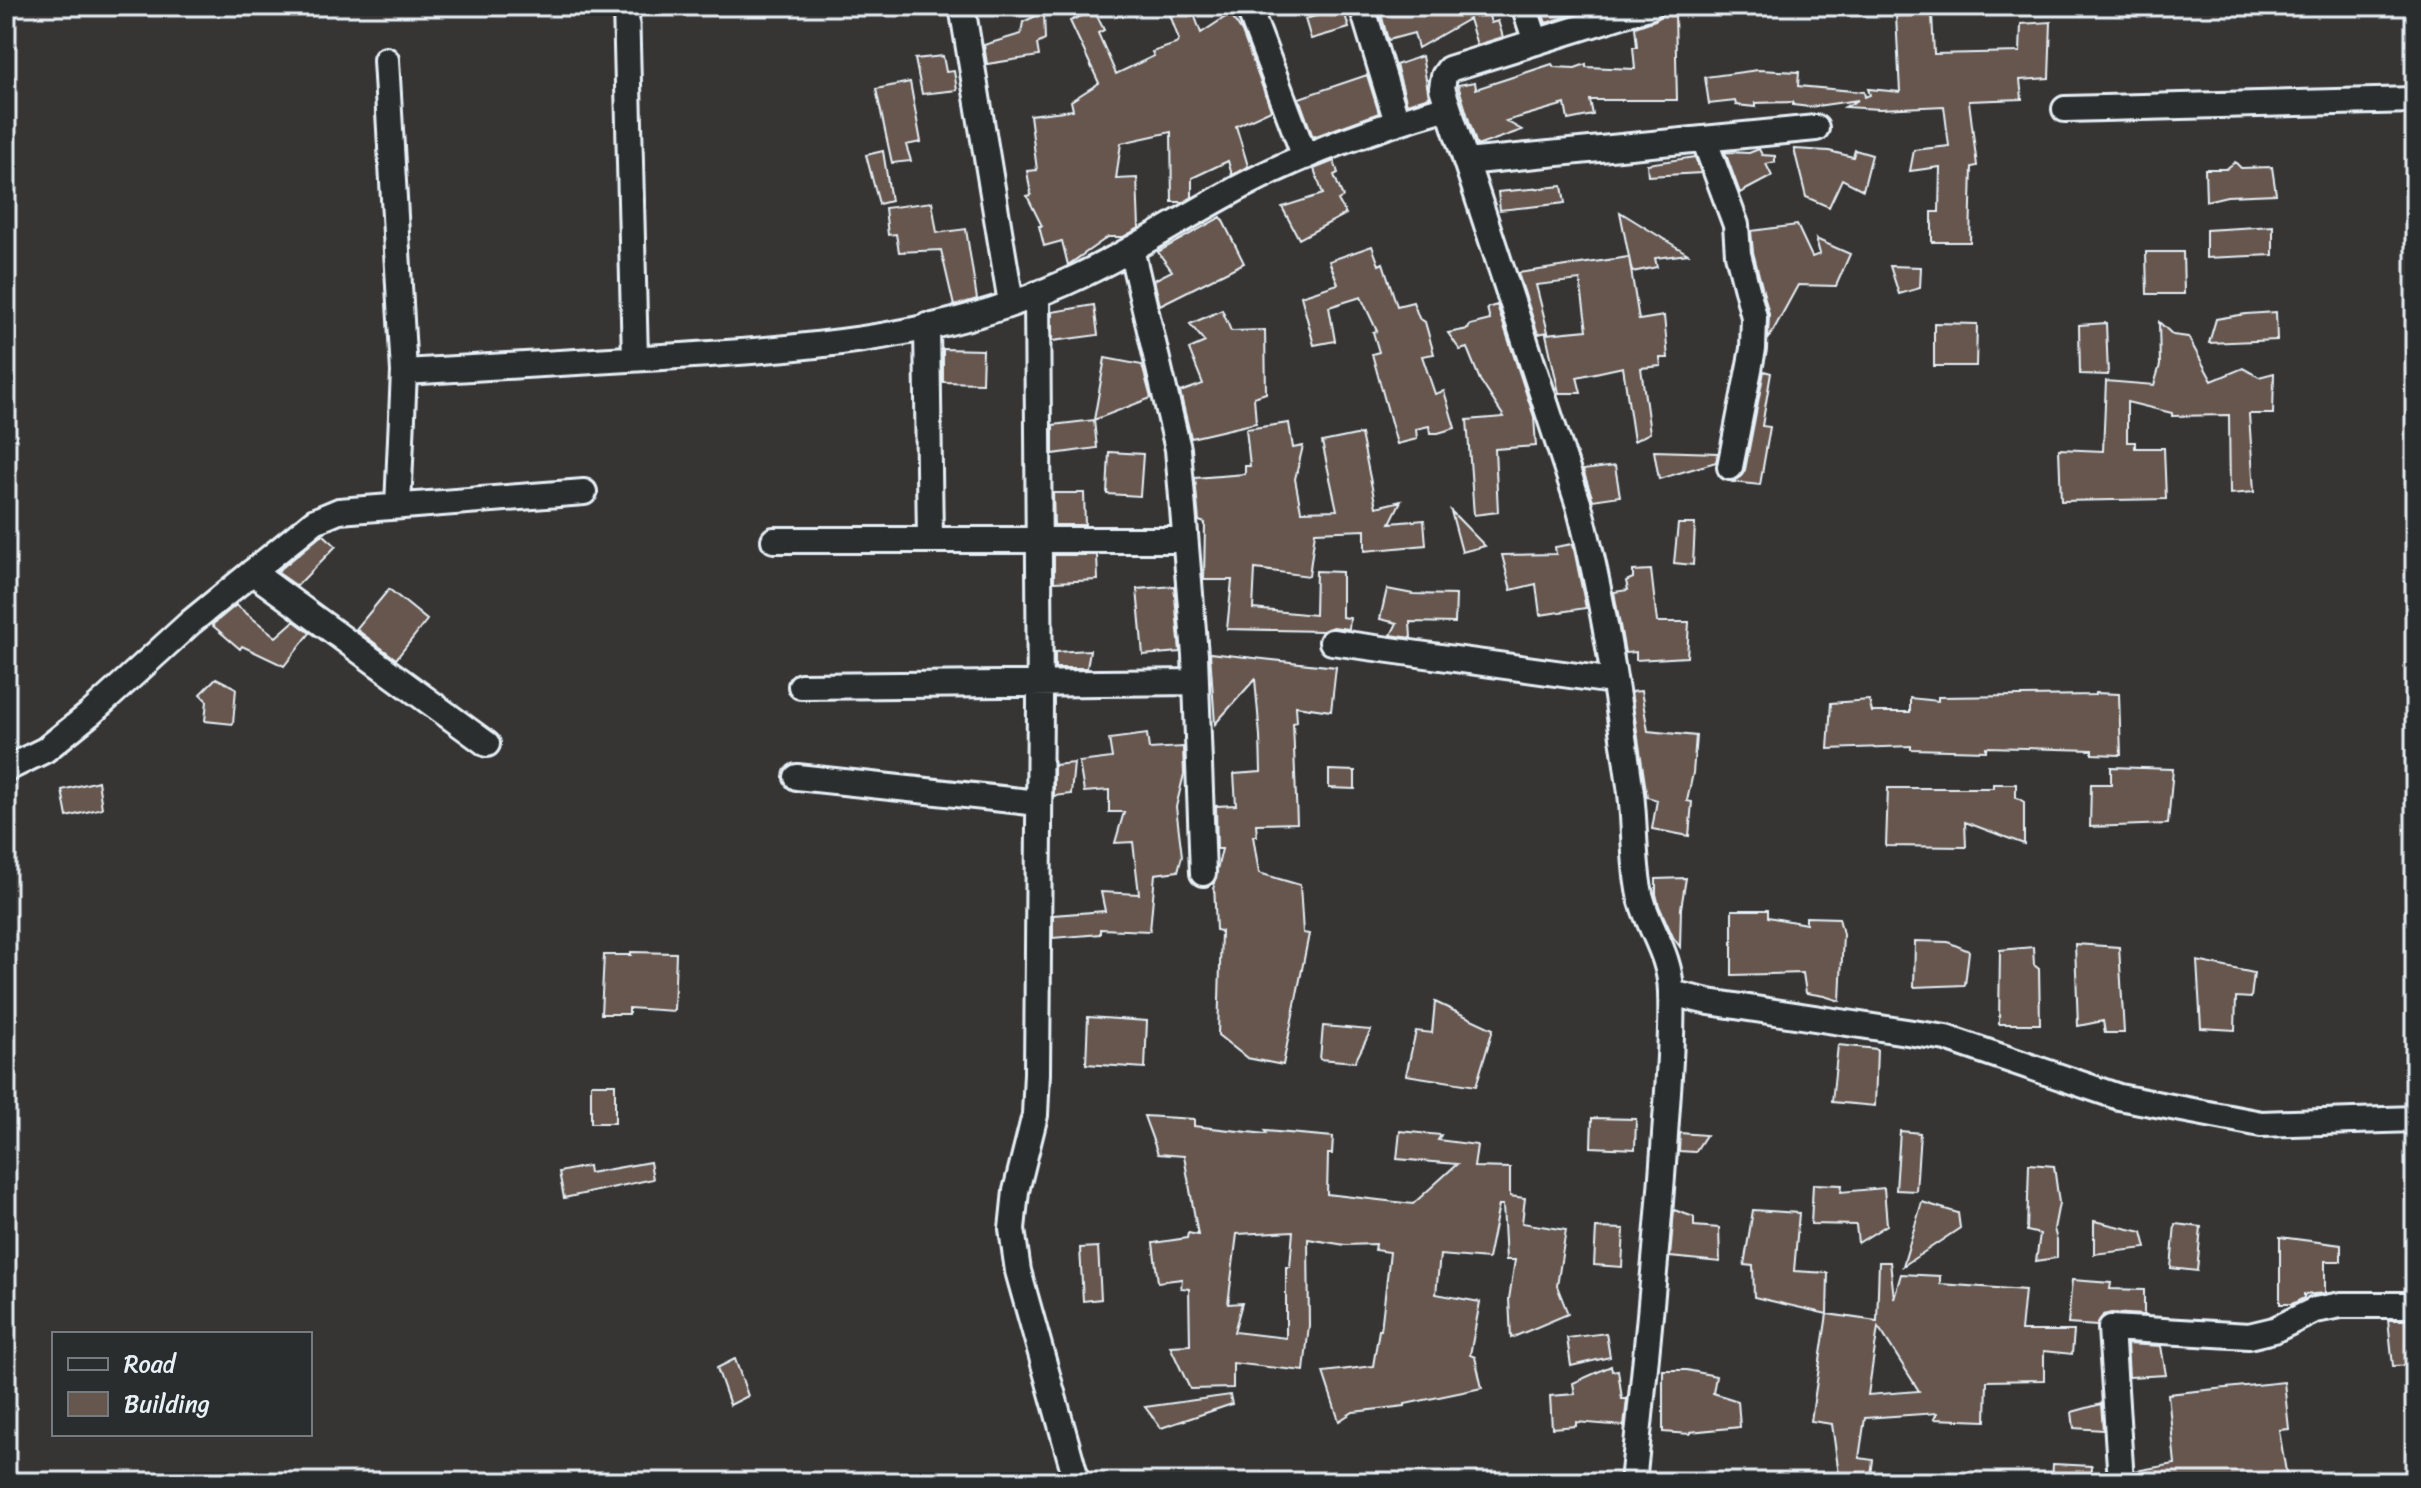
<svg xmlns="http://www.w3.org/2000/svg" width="2421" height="1488" font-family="Sriracha,sans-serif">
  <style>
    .building { fill: #66574e; stroke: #e8f1f8; stroke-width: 2; fill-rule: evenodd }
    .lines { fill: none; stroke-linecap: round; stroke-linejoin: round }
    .street-casing { stroke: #e8f1f8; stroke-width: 30 }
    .street { stroke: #2a2d2e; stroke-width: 24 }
  </style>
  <rect width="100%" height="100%" fill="#363534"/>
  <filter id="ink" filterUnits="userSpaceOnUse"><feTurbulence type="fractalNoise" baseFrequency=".0125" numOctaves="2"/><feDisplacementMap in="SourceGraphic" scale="16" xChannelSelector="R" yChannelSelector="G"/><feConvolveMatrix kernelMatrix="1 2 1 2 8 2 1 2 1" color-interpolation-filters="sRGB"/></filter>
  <g filter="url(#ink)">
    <path class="building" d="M 1167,6 L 1191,6 L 1201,33 L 1230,14 L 1242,32 L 1271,110 L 1236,126 L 1248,166 L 1232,175 L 1228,161 L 1192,178 L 1192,197 L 1184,202 L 1172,202 L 1171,132 L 1121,143 L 1116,179 L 1137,178 L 1139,228 L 1123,237 L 1108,237 L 1068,265 L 1062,241 L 1044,246 L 1039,226 L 1042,226 L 1027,196 L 1031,195 L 1027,171 L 1037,170 L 1030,115 L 1073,110 L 1071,101 L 1099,83 L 1070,21 L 1094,10 L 1104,30 L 1098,33 L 1116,74 L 1154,56 L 1152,52 L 1176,44 L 1179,40 Z
      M 1379,6 L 1491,6 L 1487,8 L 1491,23 L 1498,21 L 1503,37 L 1477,45 L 1469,19 L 1418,48 L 1414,33 L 1388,40 Z
      M 1540,6 L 1601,6 L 1546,23 Z
      M 1343,8 L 1349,28 L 1311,39 L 1305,19 Z
      M 1044,12 L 1045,40 L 1037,44 L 1039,56 L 987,64 L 984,45 L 1021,34 L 1023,22 Z
      M 1675,13 L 1677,100 L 1590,100 L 1593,115 L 1568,120 L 1565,104 L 1506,121 L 1522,130 L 1477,146 L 1458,85 L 1475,82 L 1476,89 L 1552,64 L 1554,67 L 1575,68 L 1586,64 L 1586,67 L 1635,69 L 1633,47 L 1637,47 L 1635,27 L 1655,20 L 1663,14 Z
      M 1932,14 L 1934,54 L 2020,52 L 2021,24 L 2051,22 L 2049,78 L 2020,80 L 2022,99 L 1969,101 L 1977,166 L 1972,167 L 1970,242 L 1932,242 L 1932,212 L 1939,212 L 1940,167 L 1910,171 L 1914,150 L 1949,146 L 1944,106 L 1880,109 L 1845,107 L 1858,100 L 1810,107 L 1793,105 L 1793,102 L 1755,103 L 1756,107 L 1736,105 L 1735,101 L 1709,104 L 1705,77 L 1758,70 L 1799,72 L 1798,86 L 1864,92 L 1865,97 L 1870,95 L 1868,89 L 1900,92 L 1896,16 Z
      M 943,56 L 946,72 L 954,71 L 957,90 L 922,94 L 915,59 Z
      M 1422,56 L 1429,97 L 1407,104 L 1396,65 Z
      M 1367,75 L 1379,113 L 1313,137 L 1299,98 Z
      M 910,82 L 921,142 L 906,145 L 911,161 L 892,163 L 876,89 Z
      M 1759,149 L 1762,155 L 1775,156 L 1775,162 L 1766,164 L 1772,176 L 1740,193 L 1725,152 L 1749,153 Z
      M 1794,149 L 1829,151 L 1853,157 L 1855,150 L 1872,155 L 1863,190 L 1842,179 L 1829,207 L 1806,197 Z
      M 883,151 L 891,201 L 879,204 L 866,155 Z
      M 1695,157 L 1701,173 L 1648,176 L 1647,164 Z
      M 1334,161 L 1338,173 L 1334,175 L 1343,197 L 1338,200 L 1346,214 L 1299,239 L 1282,207 L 1323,194 L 1314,169 Z
      M 2235,162 L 2241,168 L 2272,167 L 2276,194 L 2227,196 L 2206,201 L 2205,169 L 2226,169 Z
      M 1562,186 L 1565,203 L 1500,210 L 1498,192 Z
      M 932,202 L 937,233 L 966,229 L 977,299 L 954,306 L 941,250 L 899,252 L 896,234 L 888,235 L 885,208 Z
      M 1620,212 L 1688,254 L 1655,258 L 1657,267 L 1632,272 Z
      M 1221,217 L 1244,263 L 1160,305 L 1154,280 L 1172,271 L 1158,252 Z
      M 1797,225 L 1812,257 L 1820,254 L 1816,239 L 1850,254 L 1836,286 L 1798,285 L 1768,340 L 1769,314 L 1753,252 L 1751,231 Z
      M 2273,226 L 2273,255 L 2206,258 L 2206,230 Z
      M 1372,246 L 1379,265 L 1383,263 L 1397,306 L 1413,302 L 1419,318 L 1425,322 L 1434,354 L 1422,356 L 1435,394 L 1444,391 L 1455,428 L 1438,433 L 1430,433 L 1429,426 L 1416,429 L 1417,439 L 1397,444 L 1372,354 L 1379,352 L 1373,332 L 1377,331 L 1361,297 L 1329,307 L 1335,341 L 1314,345 L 1301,296 L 1338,284 L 1329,261 Z
      M 2146,252 L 2183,252 L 2184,294 L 2147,294 Z
      M 1629,257 L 1639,320 L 1664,316 L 1668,358 L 1660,358 L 1661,366 L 1641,368 L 1650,433 L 1634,441 L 1623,367 L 1577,377 L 1581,393 L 1559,393 L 1546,334 L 1587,330 L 1580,280 L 1536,285 L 1548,332 L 1538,334 L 1518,273 Z
      M 1890,266 L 1921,267 L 1920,288 L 1899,294 Z
      M 1094,305 L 1098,335 L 1052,341 L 1052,312 Z
      M 1497,305 L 1534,417 L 1536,446 L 1495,449 L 1498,512 L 1474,515 L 1467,420 L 1504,417 L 1480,380 L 1467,348 L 1460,350 L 1448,333 L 1468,329 L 1470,325 L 1490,320 L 1487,308 Z
      M 1222,310 L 1231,331 L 1265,330 L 1266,393 L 1254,397 L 1256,423 L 1191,438 L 1180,392 L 1203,384 L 1189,349 L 1205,342 L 1190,324 Z
      M 2276,312 L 2277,340 L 2209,343 L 2216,319 L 2246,314 Z
      M 2159,322 L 2173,335 L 2188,337 L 2212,381 L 2243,368 L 2259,377 L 2274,373 L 2273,414 L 2249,414 L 2254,492 L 2230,494 L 2229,415 L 2172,416 L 2172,413 L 2127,402 L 2127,442 L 2135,442 L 2135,448 L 2164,448 L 2166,499 L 2061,501 L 2059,449 L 2103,451 L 2106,381 L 2154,385 L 2160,365 Z
      M 1934,323 L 1977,324 L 1976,366 L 1934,366 Z
      M 2106,323 L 2108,375 L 2080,374 L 2079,325 Z
      M 943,349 L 983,350 L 982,383 L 943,382 Z
      M 1105,358 L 1142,365 L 1151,398 L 1094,420 Z
      M 1764,371 L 1771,373 L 1762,426 L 1770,427 L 1760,485 L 1733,482 L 1741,477 L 1745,470 Z
      M 1094,420 L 1097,448 L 1053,454 L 1053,425 Z
      M 1289,423 L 1293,448 L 1303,446 L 1295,479 L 1301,511 L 1337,510 L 1322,442 L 1361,434 L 1376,507 L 1401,501 L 1390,523 L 1424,520 L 1426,545 L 1365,551 L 1365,530 L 1315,532 L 1309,576 L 1255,569 L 1253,609 L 1315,615 L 1316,571 L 1342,572 L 1342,617 L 1350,618 L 1349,629 L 1333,627 L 1323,631 L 1227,629 L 1232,580 L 1204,580 L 1205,523 L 1199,521 L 1195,478 L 1245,474 L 1245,466 L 1250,466 L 1246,429 Z
      M 1654,451 L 1718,453 L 1716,462 L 1659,479 Z
      M 1109,452 L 1143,454 L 1140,496 L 1107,494 Z
      M 1615,466 L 1620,496 L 1593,500 L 1583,470 Z
      M 1053,493 L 1084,493 L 1085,525 L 1054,525 Z
      M 1451,511 L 1485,546 L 1462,552 Z
      M 1678,524 L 1695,524 L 1693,565 L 1674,563 Z
      M 323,534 L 336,546 L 297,586 L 277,572 Z
      M 1573,544 L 1586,608 L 1540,615 L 1536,584 L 1511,590 L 1502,555 L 1556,554 L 1555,547 Z
      M 1054,555 L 1097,555 L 1098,580 L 1054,582 Z
      M 1651,570 L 1657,622 L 1689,622 L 1687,657 L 1636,660 L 1636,652 L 1625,653 L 1614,592 L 1628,590 L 1626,581 L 1633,578 L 1633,571 Z
      M 1174,586 L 1180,652 L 1143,655 L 1137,589 Z
      M 389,589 L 427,620 L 396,659 L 356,629 Z
      M 1387,589 L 1413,594 L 1456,595 L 1455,623 L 1410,622 L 1411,638 L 1391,635 L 1397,623 L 1380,619 Z
      M 236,605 L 276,637 L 294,621 L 310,633 L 284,666 L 242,646 L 240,649 L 212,625 Z
      M 1090,650 L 1087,668 L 1055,668 L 1055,652 Z
      M 1210,653 L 1336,667 L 1331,711 L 1296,706 L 1297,722 L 1293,723 L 1297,823 L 1256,824 L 1257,836 L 1253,836 L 1259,873 L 1300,885 L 1303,933 L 1309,934 L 1283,1065 L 1247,1058 L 1218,1035 L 1221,931 L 1216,930 L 1214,882 L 1222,849 L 1217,849 L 1216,806 L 1236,805 L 1234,774 L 1261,772 L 1260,736 L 1255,679 L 1215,724 Z
      M 216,678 L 236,688 L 233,724 L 205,721 L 207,701 L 200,694 Z
      M 1641,691 L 1648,731 L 1696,736 L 1693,773 L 1687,801 L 1692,802 L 1689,836 L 1652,829 L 1657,800 L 1647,797 L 1631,692 Z
      M 2095,693 L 2119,694 L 2121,755 L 2092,754 L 2092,750 L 1986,747 L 1986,751 L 1911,749 L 1911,746 L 1828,749 L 1831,703 L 1869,700 L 1872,712 L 1910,712 L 1910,698 L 1938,701 L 1938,697 L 2095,695 Z
      M 1147,734 L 1149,749 L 1183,747 L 1184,774 L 1176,807 L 1182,856 L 1178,871 L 1155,874 L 1150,931 L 1100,929 L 1100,934 L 1053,938 L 1053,915 L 1105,911 L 1101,892 L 1139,894 L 1133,842 L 1115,843 L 1124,812 L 1109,812 L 1109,790 L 1084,792 L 1079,762 L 1112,758 L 1109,739 Z
      M 1074,763 L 1071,794 L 1054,796 L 1054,765 Z
      M 2111,767 L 2173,769 L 2168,824 L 2090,827 L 2091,784 L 2111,784 Z
      M 1329,770 L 1355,771 L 1355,789 L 1329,788 Z
      M 98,781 L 102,808 L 67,817 L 62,790 Z
      M 1993,784 L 2016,784 L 2016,797 L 2024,802 L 2024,844 L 1965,822 L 1966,847 L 1886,846 L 1888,788 L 1993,788 Z
      M 1686,878 L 1681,908 L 1680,947 L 1673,937 L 1659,906 L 1656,894 L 1656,879 Z
      M 1732,910 L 1768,910 L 1768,917 L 1806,924 L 1806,917 L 1839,918 L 1843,934 L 1840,1001 L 1824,996 L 1806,993 L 1803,973 L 1732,975 Z
      M 1915,941 L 1948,942 L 1969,951 L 1965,985 L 1914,987 Z
      M 2075,944 L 2119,947 L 2124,1033 L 2105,1033 L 2103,1021 L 2078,1026 Z
      M 2033,947 L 2034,965 L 2039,969 L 2040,1024 L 1999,1024 L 2000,950 Z
      M 631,952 L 676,953 L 674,1011 L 629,1008 L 629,1014 L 601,1014 L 604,955 L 631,955 Z
      M 2197,961 L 2254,973 L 2251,998 L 2236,997 L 2235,1030 L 2201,1028 Z
      M 1435,1002 L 1493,1029 L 1476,1086 L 1406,1075 L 1416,1031 L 1432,1033 Z
      M 1088,1017 L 1147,1021 L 1145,1068 L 1086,1064 Z
      M 1323,1026 L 1371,1030 L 1355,1062 L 1320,1059 Z
      M 1838,1045 L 1877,1049 L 1875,1106 L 1832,1102 Z
      M 591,1084 L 615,1084 L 615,1123 L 591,1123 Z
      M 1144,1116 L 1194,1119 L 1194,1126 L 1266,1134 L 1265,1131 L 1333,1137 L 1332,1154 L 1328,1154 L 1327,1194 L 1413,1204 L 1457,1164 L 1397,1159 L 1400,1131 L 1441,1135 L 1438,1140 L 1477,1145 L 1474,1167 L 1510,1168 L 1510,1196 L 1525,1198 L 1522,1223 L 1566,1230 L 1557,1286 L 1568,1314 L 1511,1338 L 1509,1299 L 1515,1260 L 1506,1260 L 1503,1205 L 1499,1205 L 1488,1259 L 1440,1255 L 1436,1294 L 1480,1302 L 1470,1355 L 1475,1357 L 1482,1388 L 1405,1404 L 1405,1406 L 1353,1412 L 1339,1421 L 1323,1372 L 1373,1366 L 1379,1330 L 1381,1330 L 1390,1252 L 1375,1250 L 1376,1244 L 1345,1245 L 1308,1239 L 1309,1325 L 1304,1371 L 1233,1363 L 1233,1388 L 1190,1389 L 1170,1346 L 1190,1345 L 1189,1289 L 1181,1288 L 1182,1279 L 1158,1282 L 1153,1243 L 1187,1238 L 1188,1233 L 1198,1235 L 1184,1156 L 1158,1154 ZM 1293,1231 L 1290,1267 L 1286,1267 L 1286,1338 L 1234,1332 L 1242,1303 L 1228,1304 L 1237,1234 Z
      M 1592,1118 L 1636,1119 L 1635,1149 L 1591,1147 Z
      M 1900,1131 L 1920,1133 L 1916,1191 L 1896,1190 Z
      M 1680,1133 L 1706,1135 L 1695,1152 L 1679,1151 Z
      M 650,1162 L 653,1179 L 564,1198 L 559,1172 L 588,1166 L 589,1173 Z
      M 2029,1164 L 2054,1166 L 2059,1203 L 2054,1229 L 2057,1240 L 2057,1258 L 2036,1261 L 2040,1234 L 2027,1231 Z
      M 1813,1184 L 1842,1185 L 1841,1192 L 1884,1188 L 1887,1225 L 1858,1243 L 1856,1225 L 1811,1224 Z
      M 1922,1202 L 1958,1213 L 1960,1228 L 1903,1266 Z
      M 1674,1210 L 1694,1217 L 1694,1226 L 1719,1228 L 1720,1262 L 1670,1257 Z
      M 1753,1210 L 1799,1213 L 1794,1271 L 1828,1273 L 1827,1314 L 1754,1297 L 1753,1266 L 1744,1265 Z
      M 2094,1221 L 2142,1232 L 2146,1248 L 2094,1254 Z
      M 2175,1224 L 2201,1227 L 2197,1271 L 2171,1268 Z
      M 1596,1228 L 1624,1229 L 1622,1267 L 1594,1265 Z
      M 2280,1237 L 2341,1245 L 2341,1261 L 2325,1261 L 2325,1293 L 2304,1295 L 2304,1298 L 2292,1304 L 2280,1304 Z
      M 1098,1247 L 1101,1299 L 1083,1301 L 1080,1248 Z
      M 1879,1262 L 1890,1262 L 1894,1298 L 1901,1274 L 1940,1276 L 1940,1284 L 2025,1290 L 2021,1331 L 2074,1331 L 2072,1354 L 2044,1351 L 2044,1380 L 1987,1381 L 1986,1421 L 1934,1419 L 1937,1413 L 1865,1418 L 1859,1458 L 1873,1460 L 1870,1482 L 1840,1482 L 1832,1424 L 1811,1421 L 1827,1314 L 1877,1321 ZM 1878,1327 L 1883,1334 L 1919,1391 L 1868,1395 Z
      M 2072,1280 L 2111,1283 L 2110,1289 L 2144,1290 L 2144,1315 L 2111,1313 L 2103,1315 L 2097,1326 L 2068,1324 Z
      M 2388,1320 L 2415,1320 L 2415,1365 L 2393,1366 Z
      M 1606,1333 L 1610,1357 L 1571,1366 L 1567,1338 Z
      M 2127,1344 L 2161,1346 L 2166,1375 L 2129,1377 Z
      M 735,1359 L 748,1396 L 730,1405 L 717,1368 Z
      M 1611,1366 L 1612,1371 L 1618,1370 L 1622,1399 L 1627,1399 L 1624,1426 L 1576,1422 L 1576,1426 L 1552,1428 L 1550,1396 L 1575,1394 L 1573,1383 Z
      M 1663,1370 L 1687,1370 L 1716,1376 L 1713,1393 L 1738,1401 L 1740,1427 L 1690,1432 L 1690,1434 L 1663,1432 Z
      M 2284,1382 L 2289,1429 L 2279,1430 L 2287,1478 L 2261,1482 L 2136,1482 L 2135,1471 L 2175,1464 L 2168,1394 Z
      M 1230,1395 L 1232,1404 L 1161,1428 L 1145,1407 Z
      M 2101,1404 L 2103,1430 L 2074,1428 L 2072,1412 Z
      M 2053,1464 L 2092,1466 L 2091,1482 L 2052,1482 Z"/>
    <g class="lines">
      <defs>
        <path id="street" d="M 626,6 L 635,358
          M 962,6 L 1011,303
          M 1248,6 L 1305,157
          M 1362,6 L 1397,122
          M 1524,6 L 1536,42
          M 386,60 L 404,372 L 398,506
          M 2065,109 L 2415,100
          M 1704,139 L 1736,225 L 1738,254 L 1754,317 L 1753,349 L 1730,467
          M 1466,162 L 1816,128
          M 1131,249 L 1178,449 L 1195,655 L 1203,873
          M 1037,294 L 1040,703 L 1037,1073 L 1035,1115 L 1016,1191 L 1012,1229 L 1018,1271 L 1077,1482
          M 927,326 L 930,540
          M 404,372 C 490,367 577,362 663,357 C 792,349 927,341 1048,290 C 1110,265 1166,228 1224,196 C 1294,156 1371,129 1448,107
          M 774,540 L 1185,540
          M 252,572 L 487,744
          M 1332,642 L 1613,681
          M 801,686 L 1196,682
          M 6,769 L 45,750 L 91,713 L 191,622 L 315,521 L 339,511 L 584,492
          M 797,777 L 1039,803
          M 1671,993 L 1709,1002 L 1946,1038 L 2119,1097 L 2261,1124 L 2415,1119
          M 1633,1482 C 1645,1371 1656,1261 1664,1150 C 1667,1098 1673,1044 1671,992 C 1670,949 1643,923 1638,883 C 1633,851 1635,818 1630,786 C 1617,693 1603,597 1579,506 L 1442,88 L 1444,76 L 1449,69 L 1651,6
          M 2121,1482 L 2111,1328 L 2249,1336 L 2274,1330 L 2315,1310 L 2341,1305 L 2415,1305"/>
      </defs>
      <use href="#street" class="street-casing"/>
      <use href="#street" class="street"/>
    </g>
  </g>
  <rect width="2421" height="1488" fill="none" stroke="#2a2d2e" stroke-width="32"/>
  <rect x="16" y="16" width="2389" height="1456" fill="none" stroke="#e8f1f8" stroke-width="3" filter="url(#ink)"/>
  <rect x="52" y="1332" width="260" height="104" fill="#2a2d2e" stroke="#767b7f" stroke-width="2"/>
  <rect x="68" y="1358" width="40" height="12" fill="#2a2d2e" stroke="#767b7f" stroke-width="2"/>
  <text x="124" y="1372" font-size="24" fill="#e8f1f8">Road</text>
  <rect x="68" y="1392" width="40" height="24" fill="#66574e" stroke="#767b7f" stroke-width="2"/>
  <text x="124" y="1412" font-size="24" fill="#e8f1f8">Building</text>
</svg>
